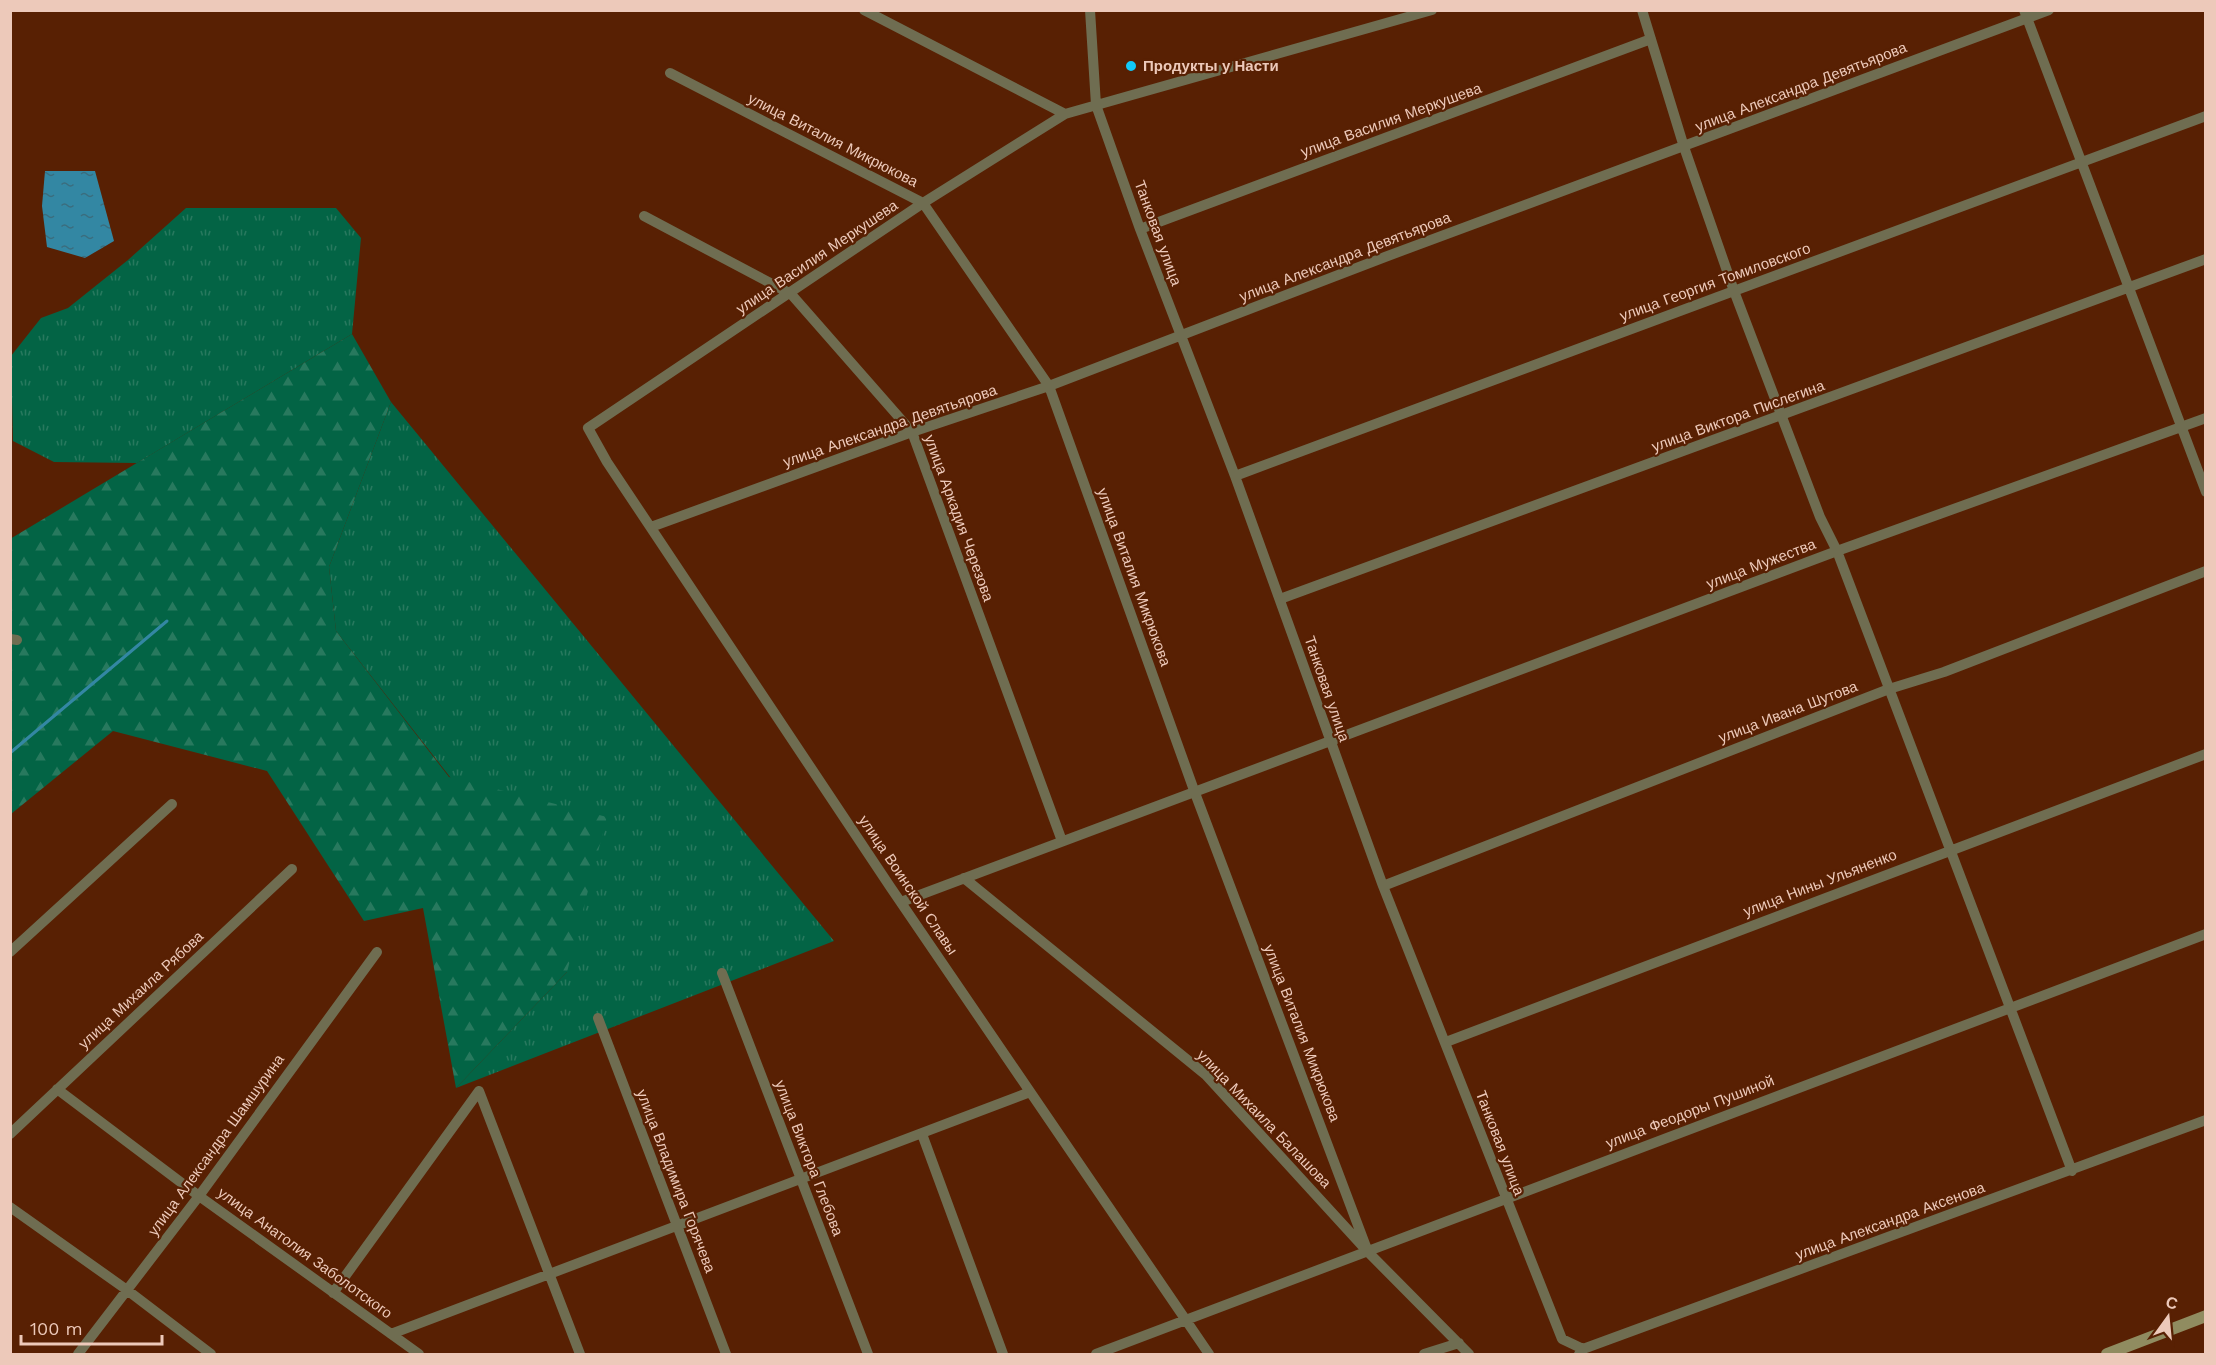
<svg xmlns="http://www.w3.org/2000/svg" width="2216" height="1365" font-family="'Work Sans',sans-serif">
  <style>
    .grass { fill: url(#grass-tufts) }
    .forest { fill: url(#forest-firs) }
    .water { fill: url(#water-ripples) }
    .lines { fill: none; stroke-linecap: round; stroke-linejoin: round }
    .stream { stroke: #3387a3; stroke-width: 3 }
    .street { stroke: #6f6d51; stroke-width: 10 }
    .secondary { stroke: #908c60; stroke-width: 12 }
    .poi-dot { fill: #11cafa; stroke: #582003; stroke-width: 2 }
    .labels { text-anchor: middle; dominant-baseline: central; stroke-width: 4.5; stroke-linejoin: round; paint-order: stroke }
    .poi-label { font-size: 15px; font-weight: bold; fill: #edc9ba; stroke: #582003; text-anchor: start }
    .street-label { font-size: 15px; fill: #edc9ba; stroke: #582003 }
  </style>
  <defs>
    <pattern id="grass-tufts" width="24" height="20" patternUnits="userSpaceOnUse" patternTransform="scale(1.5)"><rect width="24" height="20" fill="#036445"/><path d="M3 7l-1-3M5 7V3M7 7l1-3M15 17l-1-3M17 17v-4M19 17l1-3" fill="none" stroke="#28795e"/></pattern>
    <pattern id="forest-firs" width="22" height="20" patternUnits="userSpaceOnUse" patternTransform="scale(1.5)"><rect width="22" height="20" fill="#036445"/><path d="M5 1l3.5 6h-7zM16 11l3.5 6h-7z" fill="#28795e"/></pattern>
    <pattern id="water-ripples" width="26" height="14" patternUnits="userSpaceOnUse" patternTransform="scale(1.5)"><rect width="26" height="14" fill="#3387a3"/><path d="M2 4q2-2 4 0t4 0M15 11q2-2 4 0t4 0" fill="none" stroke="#3a6d7e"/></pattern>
  </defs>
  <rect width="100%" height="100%" fill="#582003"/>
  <path class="grass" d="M 186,208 L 336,208 L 361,238 L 352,334 L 137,463 L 54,462 L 13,441 L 11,356 L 41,318 L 68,308 L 128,260 Z
    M 391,402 L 834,941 L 456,1088 L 567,972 L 450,777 L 336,631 L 329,567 Z"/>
  <path class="forest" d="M 352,334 L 391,402 L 329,567 L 336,631 L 449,777 L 607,817 L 567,972 L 456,1088 L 423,908 L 364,921 L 267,771 L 113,731 L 11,814 L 10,539 Z"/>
  <path class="water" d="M 45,171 L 95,171 L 114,241 L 85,258 L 47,247 L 42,206 Z"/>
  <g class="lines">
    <path class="stream" d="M 10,753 L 167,621"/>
    <path class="street" d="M 864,10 L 1065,114 L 1432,10
      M 1090,10 L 1096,105 L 1140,229 L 1235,476 L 1383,886 L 1562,1339 L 1583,1349 L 1579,1354
      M 1642,10 L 1684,147 L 1734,291 L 1820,517 L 1837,551 L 2072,1171
      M 2024,10 L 2206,492
      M 670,73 L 923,203 L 1049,386 L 1195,793 L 1368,1252
      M 1065,114 L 923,203 L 588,428 L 607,462 L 891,888 L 1209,1354
      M 644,216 L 791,294 L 912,432 L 1062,841
      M 1140,229 L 1651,39
      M 1235,476 L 2206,116
      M 651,527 L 912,432 L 1049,386 L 1385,257 L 2049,10
      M 1280,599 L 2206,259
      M 10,639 L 17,640
      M 964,878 L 1206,1075 L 1368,1252 L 1469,1354
      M 1383,886 L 1889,689 L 1944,672 L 2206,571
      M 901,902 L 1837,551 L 2206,418
      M 10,952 L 172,804
      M 722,973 L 868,1354
      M 598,1018 L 726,1354
      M 1446,1042 L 2206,754
      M 57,1089 L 199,1196 L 419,1354
      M 479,1091 L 580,1354
      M 10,1134 L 292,869
      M 922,1134 L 1003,1354
      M 10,1207 L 127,1290 L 211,1354
      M 333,1293 L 479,1091
      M 391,1334 L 1030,1092
      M 1583,1349 L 2206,1120
      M 78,1354 L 199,1196 L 377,952
      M 1096,1354 L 2206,934
      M 1424,1354 L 1459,1343"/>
    <path class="secondary" d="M 2107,1354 L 2206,1316"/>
  </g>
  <circle class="poi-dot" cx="1131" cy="66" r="6"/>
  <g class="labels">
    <g class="poi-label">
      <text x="1143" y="66">Продукты у Насти</text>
    </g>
    <g class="street-label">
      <text transform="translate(1801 87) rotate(-21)">улица Александра Девятьярова</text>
      <text transform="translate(1391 120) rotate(-20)">улица Василия Меркушева</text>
      <text transform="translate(833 140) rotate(27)">улица Виталия Микрюкова</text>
      <text transform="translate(1158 233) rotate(70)">Танковая улица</text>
      <text transform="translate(817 257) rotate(-34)">улица Василия Меркушева</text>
      <text transform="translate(1345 257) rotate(-21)">улица Александра Девятьярова</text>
      <text transform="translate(1715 282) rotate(-20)">улица Георгия Томиловского</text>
      <text transform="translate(1738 416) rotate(-20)">улица Виктора Пислегина</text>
      <text transform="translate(890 426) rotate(-19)">улица Александра Девятьярова</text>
      <text transform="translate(959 518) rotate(70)">улица Аркадия Черезова</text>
      <text transform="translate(1761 564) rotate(-21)">улица Мужества</text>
      <text transform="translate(1134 577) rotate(70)">улица Виталия Микрюкова</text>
      <text transform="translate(1327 689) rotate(71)">Танковая улица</text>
      <text transform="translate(1788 712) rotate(-21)">улица Ивана Шутова</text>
      <text transform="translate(1820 883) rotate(-21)">улица Нины Ульяненко</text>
      <text transform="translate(908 885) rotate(56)">улица Воинской Славы</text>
      <text transform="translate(141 990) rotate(-43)">улица Михаила Рябова</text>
      <text transform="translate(1302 1033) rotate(69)">улица Виталия Микрюкова</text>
      <text transform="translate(1690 1112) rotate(-21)">улица Феодоры Пушиной</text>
      <text transform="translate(1264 1119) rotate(46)">улица Михаила Балашова</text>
      <text transform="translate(1500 1143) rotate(69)">Танковая улица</text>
      <text transform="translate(216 1145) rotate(-54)">улица Александра Шамшурина</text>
      <text transform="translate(809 1158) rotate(69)">улица Виктора Глебова</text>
      <text transform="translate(676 1181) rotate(69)">улица Владимира Горячева</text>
      <text transform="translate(1890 1221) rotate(-20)">улица Александра Аксенова</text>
      <text transform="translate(305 1253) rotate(36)">улица Анатолия Заболотского</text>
    </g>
  </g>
  <rect width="2216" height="1365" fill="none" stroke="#edc9ba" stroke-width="24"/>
  <g transform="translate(2168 1317) rotate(15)" stroke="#582003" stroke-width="4.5" paint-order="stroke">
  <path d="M0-4.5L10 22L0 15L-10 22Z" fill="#edc9ba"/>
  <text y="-9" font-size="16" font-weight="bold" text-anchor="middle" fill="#edc9ba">С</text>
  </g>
  <path d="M21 1335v9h141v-9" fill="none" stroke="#edc9ba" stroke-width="3"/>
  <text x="30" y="1335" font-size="18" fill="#edc9ba" stroke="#582003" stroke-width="4.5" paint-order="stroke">100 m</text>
</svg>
